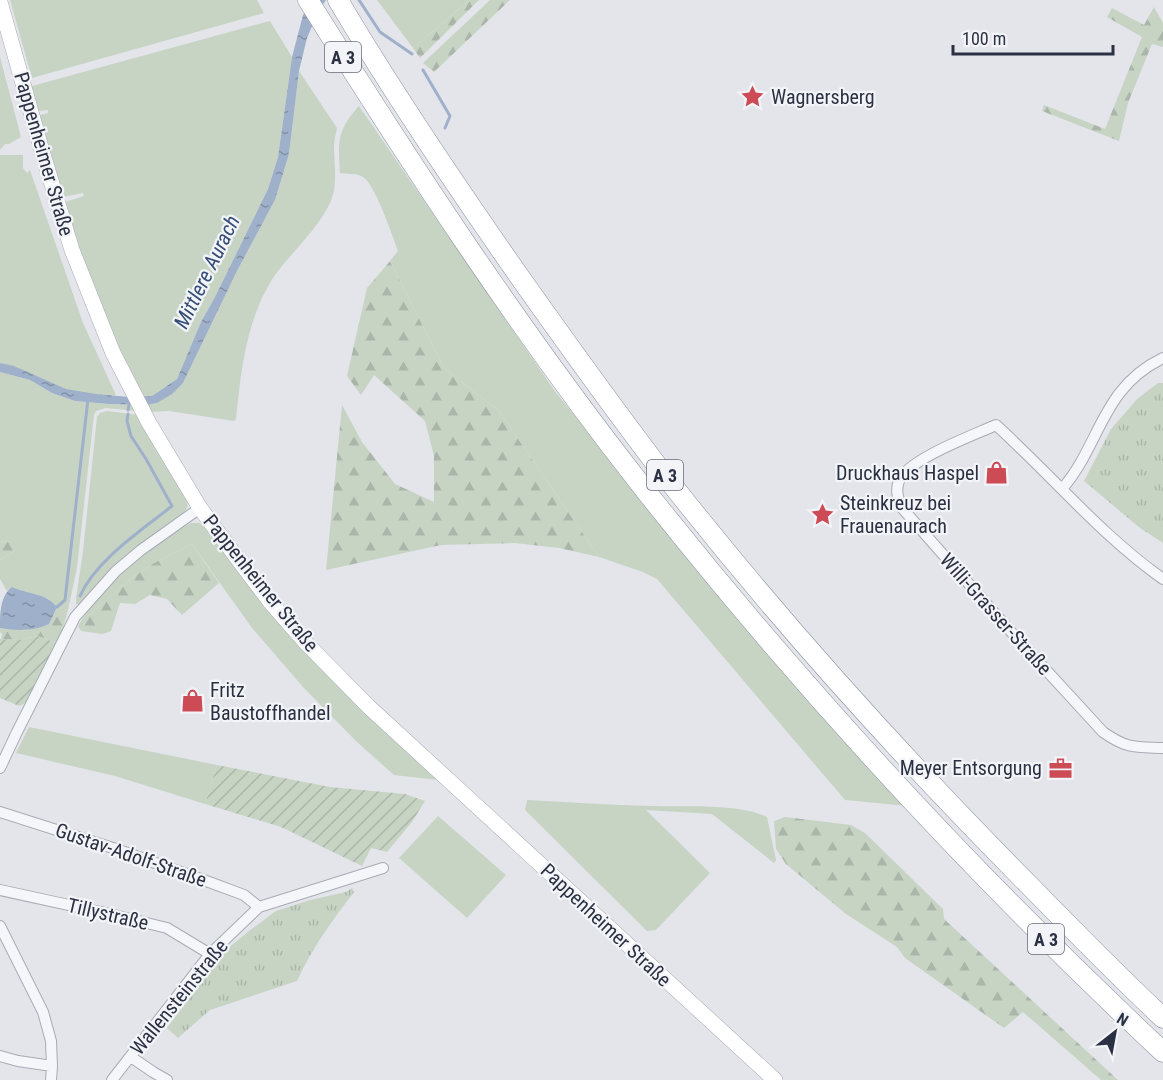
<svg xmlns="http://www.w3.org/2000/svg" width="1163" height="1080" font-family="'Roboto Condensed',sans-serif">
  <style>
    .grass { fill: #c7d4c4 }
    .forest { fill: url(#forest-firs) }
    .park { fill: url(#park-tufts) }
    .garden { fill: url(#garden-furrows) }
    .water { fill: url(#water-ripples) }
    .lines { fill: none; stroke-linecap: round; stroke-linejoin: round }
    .stream { stroke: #9fb0ca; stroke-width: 3 }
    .street-casing { stroke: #a8abb5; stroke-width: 12 }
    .secondary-casing { stroke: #a8abb5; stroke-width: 16 }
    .highway-casing { stroke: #8a91a1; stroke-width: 21 }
    .street { stroke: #f5f6f9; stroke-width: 10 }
    .secondary { stroke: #fff; stroke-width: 15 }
    .highway { stroke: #fff; stroke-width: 20 }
    .labels { text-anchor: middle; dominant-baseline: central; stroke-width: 4.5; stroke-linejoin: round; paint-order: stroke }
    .shield { fill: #f2f4f8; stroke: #676c79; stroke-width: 1.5 }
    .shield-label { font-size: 18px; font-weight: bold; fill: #2b3142 }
    .poi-label { font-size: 20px; fill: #2b3142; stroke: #f2f4f8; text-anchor: start }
    .street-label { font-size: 20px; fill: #2b3142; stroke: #f2f4f8 }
    .water-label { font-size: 21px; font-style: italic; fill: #354d76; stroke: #f2f4f8 }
  </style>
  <defs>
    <pattern id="forest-firs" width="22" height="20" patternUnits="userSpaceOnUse" patternTransform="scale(1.5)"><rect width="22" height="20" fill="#c7d4c4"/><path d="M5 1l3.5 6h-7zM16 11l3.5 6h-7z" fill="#abb6aa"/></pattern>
    <pattern id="park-tufts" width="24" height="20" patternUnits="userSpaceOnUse" patternTransform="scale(1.5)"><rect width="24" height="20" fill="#c7d4c4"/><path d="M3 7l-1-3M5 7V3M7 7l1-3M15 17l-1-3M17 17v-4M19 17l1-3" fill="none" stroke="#abb6aa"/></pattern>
    <pattern id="garden-furrows" width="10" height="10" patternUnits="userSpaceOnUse" patternTransform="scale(1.5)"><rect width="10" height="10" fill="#c7d4c4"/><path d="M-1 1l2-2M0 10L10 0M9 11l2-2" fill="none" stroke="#abb6aa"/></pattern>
    <pattern id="water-ripples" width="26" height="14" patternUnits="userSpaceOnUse" patternTransform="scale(1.5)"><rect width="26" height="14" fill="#9fb0ca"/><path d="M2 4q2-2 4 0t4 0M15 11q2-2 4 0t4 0" fill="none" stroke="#8290a6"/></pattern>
  </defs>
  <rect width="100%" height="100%" fill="#e3e5eb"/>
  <path class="grass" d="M 10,0 L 257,0 L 264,13 L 32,78 Z
    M 377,0 L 470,0 L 413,48 Z
    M 270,21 L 292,57 L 278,157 L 268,189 L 215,297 L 201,322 L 177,379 L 152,396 L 142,397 L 100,309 L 63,207 L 65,202 L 84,196 L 83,193 L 63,197 L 38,119 L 40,115 L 48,113 L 48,110 L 39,111 L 34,109 L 29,88 L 32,86 Z
    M 0,57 L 21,137 L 9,144 L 5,144 L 0,150 Z
    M 299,71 L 337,128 C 336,134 334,140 334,146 C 334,164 338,183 331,201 C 318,230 291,252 273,278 C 246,320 241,371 236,419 L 234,421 L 169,411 L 149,412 L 146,405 L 157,403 L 183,383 L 237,271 L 275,200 L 289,154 Z
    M 359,106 L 554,390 L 724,600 L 907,806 L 845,800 L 657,579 L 643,572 L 599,557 L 499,411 L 444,368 L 390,261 L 398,251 C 392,235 376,186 363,177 C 356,173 348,174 340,173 C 338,142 337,130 359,106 Z
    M 0,155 L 23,155 L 23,168 L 27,173 L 30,170 L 83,323 L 116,395 C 100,395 81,394 65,389 C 43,382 23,368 0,363 Z
    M 0,372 L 30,380 L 52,393 L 75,401 L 109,404 L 133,405 L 136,411 L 106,408 L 96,411 L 94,415 L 77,568 L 68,610 L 57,607 C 46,593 27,594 12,587 L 7,591 L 0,579 L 0,560 L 15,551 L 11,542 L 0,541 Z
    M 107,411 L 138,415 L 188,501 L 187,508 L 182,517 L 147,541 L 112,567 L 83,603 L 79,605 L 76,604 L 76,598 L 83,551 L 97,417 L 100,413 Z
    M 191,523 L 199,523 L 206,526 L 438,780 L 394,775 L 357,742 L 303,687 L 252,628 L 192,544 L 154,563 L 136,575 L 88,616 L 81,631 L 78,626 C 105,581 146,548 191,523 Z
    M 29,727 L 217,765 L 205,804 L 115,776 L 16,753 Z
    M 527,800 C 569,802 610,805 652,806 C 684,807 739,803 767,817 L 776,860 L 774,863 L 712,814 L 646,810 L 710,873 L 656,930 L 647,931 L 525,810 Z
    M 438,816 L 506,875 L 467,918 L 399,858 Z"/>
  <path class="forest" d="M 470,0 L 479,0 L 420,58 L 413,48 Z
    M 490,0 L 510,0 L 434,72 L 423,63 Z
    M 1154,7 L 1163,23 L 1163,47 L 1152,44 L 1128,103 L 1119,141 L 1042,111 L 1044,105 L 1105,129 L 1142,37 L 1107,17 L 1112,8 L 1144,25 Z
    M 390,261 L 444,368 L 499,411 L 599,557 L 559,548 L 515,543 L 441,545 L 326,570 L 342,405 L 362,442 L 395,484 L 434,502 L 434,456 L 425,421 L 374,375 L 361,395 L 347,376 L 367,288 Z
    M 0,541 L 12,542 L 15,551 L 0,560 Z
    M 192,544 L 219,583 L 182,615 L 167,599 L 150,595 L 135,604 L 120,603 L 111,631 L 102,634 L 81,631 L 88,616 L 136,575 L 154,563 Z
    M 57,607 L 68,610 L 59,642 L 56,643 L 38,636 L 19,640 L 1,639 L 2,634 L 0,632 L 0,628 C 16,630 34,631 49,624 Z
    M 785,817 L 851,825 L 865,833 L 943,909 L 944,919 L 1118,1080 L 1101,1080 L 1023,1012 L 1004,1028 L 905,958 L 897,947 L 846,914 L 786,864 L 776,849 L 774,821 Z"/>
  <path class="park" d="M 1158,383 L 1163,383 L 1163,543 L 1140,528 L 1084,481 L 1111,429 L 1137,399 Z
    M 352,888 L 354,892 C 332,921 312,948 297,981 L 210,1010 L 178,1038 L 167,1028 L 226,950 L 249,931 L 276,911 L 310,900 L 346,892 Z"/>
  <path class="garden" d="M 38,636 L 56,643 L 30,700 L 26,703 L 19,706 L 0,698 L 0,639 L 19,640 Z
    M 217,765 L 330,787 L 405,794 L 425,801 L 412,822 L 387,852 L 371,848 L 362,866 L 281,827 L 205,804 Z"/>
  <path class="water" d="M 314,0 L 326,0 L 319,10 L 307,38 L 299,71 L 289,154 L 275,200 L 237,271 L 183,383 L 172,394 L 157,403 L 146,405 L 109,404 L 75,401 L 52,393 L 30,380 L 0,372 L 0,363 L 14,366 L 66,389 L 96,394 L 129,397 L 152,396 L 177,379 L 201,322 L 215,297 L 268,189 L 278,157 L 292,57 L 303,15 Z
    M 12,587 C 27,594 46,593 57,607 L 49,624 C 35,631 16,631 0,628 C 0,614 0,596 12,587 Z"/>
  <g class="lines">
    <path class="stream" d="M 359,0 L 380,32 L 412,54
      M 423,70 L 450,116 L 445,128
      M 128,410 L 129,405
      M 80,596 C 96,560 142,530 172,506 L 146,459 L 131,436 L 127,421 L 128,414
      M 57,607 L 65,600 L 88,399"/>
    <defs>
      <path id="street" d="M 1062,489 C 1101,444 1101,388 1163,358
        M 1163,579 C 1101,535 1052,476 996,425 C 974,435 908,459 899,481 C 895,490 898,499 902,508 L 1013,634 L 1103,732 C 1127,749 1135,747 1163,748
        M 0,768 L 17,732 L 75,617 L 116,571 L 141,550 L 200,508
        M 0,812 L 113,848 L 209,882 L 244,895 L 259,907
        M 0,890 L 110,914 L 167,928 L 210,954
        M 0,926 L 43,1012 L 51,1041 L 52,1066 L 51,1080
        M 0,1056 L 18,1061 L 52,1066
        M 131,1057 L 153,1072 L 167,1080
        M 112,1080 L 210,954 L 259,907 L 383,868"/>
      <path id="secondary" d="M 0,2 L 42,151 L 72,250 L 113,353 L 149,423 L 200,508 L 246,570 L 271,603 L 307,644 L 369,707 L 775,1080"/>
      <path id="highway" d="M 308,0 C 413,168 522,334 645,490 C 803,690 977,878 1163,1052
        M 338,0 C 394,95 456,186 519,276 C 565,341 611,405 659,468 C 773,614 897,752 1027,883 C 1072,929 1116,974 1163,1018"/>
    </defs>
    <use href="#street" class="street-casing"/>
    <use href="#secondary" class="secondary-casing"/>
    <use href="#highway" class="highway-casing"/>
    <use href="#street" class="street"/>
    <use href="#secondary" class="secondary"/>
    <use href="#highway" class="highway"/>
  </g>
  <defs>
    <symbol id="sight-bare" viewBox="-9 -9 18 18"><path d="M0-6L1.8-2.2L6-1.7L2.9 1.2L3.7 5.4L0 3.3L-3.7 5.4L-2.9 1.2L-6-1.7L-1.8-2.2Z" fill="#cc4b54" stroke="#f2f4f8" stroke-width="2.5" paint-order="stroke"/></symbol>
    <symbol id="shop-bare" viewBox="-9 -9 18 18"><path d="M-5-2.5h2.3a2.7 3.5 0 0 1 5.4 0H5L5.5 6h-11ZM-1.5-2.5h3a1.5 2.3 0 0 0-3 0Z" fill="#cc4b54" stroke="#f2f4f8" stroke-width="2.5" paint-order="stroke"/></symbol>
    <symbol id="office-bare" viewBox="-9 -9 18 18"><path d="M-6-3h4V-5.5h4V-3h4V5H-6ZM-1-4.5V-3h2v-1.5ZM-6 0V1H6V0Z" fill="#cc4b54" stroke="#f2f4f8" stroke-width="2.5" paint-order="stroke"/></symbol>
  </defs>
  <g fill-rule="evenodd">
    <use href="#sight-bare" x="736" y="80" width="33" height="33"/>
    <use href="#shop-bare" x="980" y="456" width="33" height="33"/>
    <use href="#sight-bare" x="806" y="498" width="33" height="33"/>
    <use href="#shop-bare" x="176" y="684" width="33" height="33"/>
    <use href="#office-bare" x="1044" y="752" width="33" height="33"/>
  </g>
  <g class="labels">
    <g class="shield">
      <rect x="325" y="42" width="36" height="30" rx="4.5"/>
      <rect x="647" y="460" width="36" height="30" rx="4.5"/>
      <rect x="1028" y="924" width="36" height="30" rx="4.5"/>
    </g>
    <g class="shield-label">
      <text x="343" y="57">A 3</text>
      <text x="665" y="475">A 3</text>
      <text x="1046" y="939">A 3</text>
    </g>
    <g class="poi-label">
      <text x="771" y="97">Wagnersberg</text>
      <text x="979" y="473" text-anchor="end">Druckhaus Haspel</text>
      <text x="840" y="503">Steinkreuz bei<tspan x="840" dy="23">Frauenaurach</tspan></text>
      <text x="210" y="690">Fritz<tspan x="210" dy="23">Baustoffhandel</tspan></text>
      <text x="1042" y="768" text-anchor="end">Meyer Entsorgung</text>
    </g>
    <g class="street-label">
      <text transform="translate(44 154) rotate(74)">Pappenheimer Straße</text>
      <text transform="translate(261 583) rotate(51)">Pappenheimer Straße</text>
      <text transform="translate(996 614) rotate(48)">Willi-Grasser-Straße</text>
      <text transform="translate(131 855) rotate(19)">Gustav-Adolf-Straße</text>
      <text transform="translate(108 914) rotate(13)">Tillystraße</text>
      <text transform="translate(606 925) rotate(43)">Pappenheimer Straße</text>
      <text transform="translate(179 997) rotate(-51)">Wallensteinstraße</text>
    </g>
    <g class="water-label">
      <text transform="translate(207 272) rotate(-64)">Mittlere Aurach</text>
    </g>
  </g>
  <g transform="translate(1115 1032) rotate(31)" stroke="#f2f4f8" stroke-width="4.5" paint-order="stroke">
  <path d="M0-4.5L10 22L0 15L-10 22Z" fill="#2b3142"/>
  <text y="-9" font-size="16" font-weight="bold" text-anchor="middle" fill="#2b3142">N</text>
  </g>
  <path d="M953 45v9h160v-9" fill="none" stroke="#2b3142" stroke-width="3"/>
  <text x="962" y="45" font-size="18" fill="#2b3142" stroke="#f2f4f8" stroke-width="4.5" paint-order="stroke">100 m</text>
</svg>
